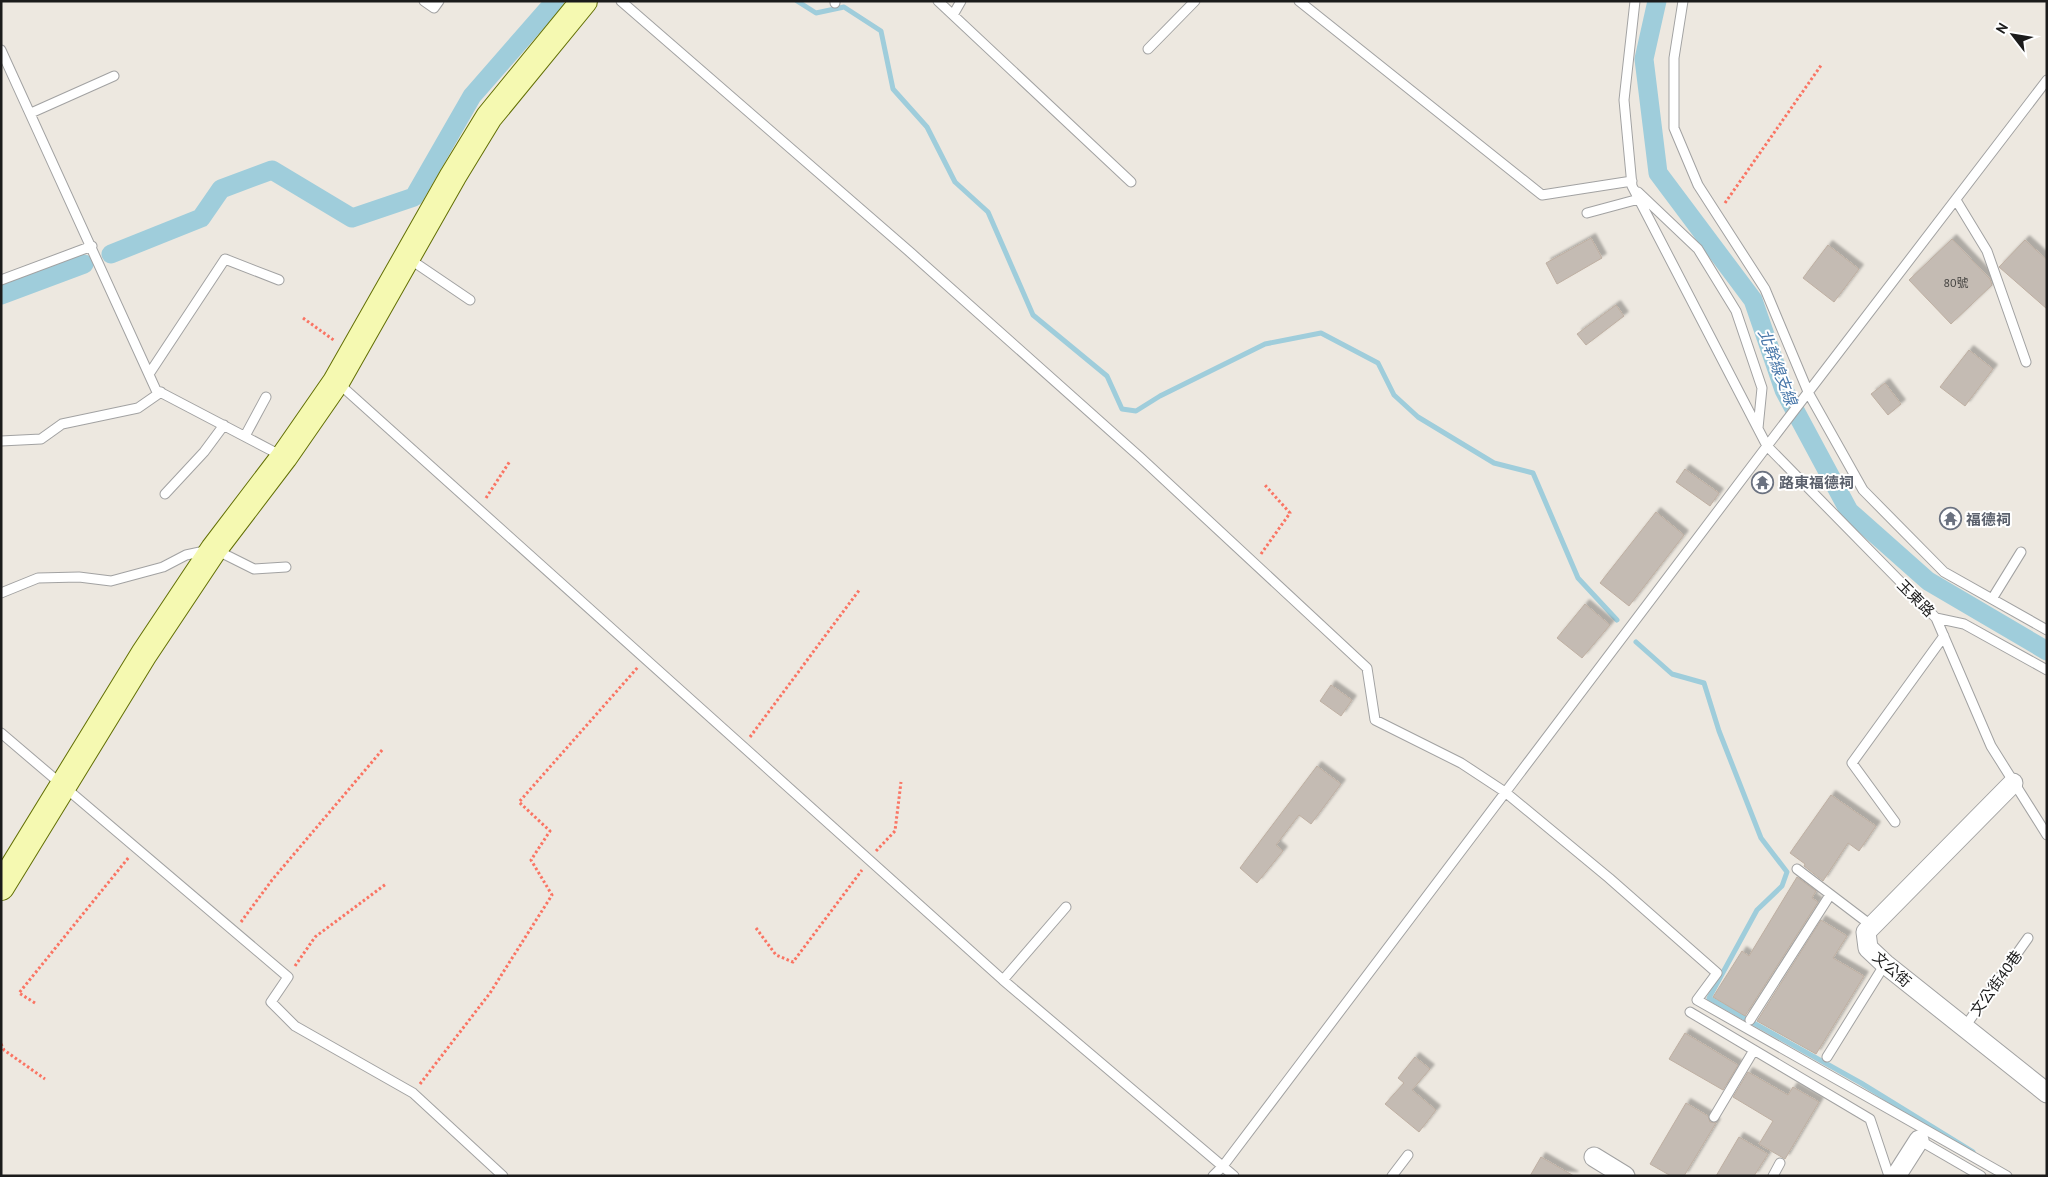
<svg xmlns="http://www.w3.org/2000/svg" width="2048" height="1177" font-family="'PT Sans','Noto Sans TC',sans-serif">
  <style>
    .lines { fill: none; stroke-linecap: round; stroke-linejoin: round }
    .stream { stroke: #9fcddb; stroke-width: 5 }
    .canal { stroke: #9fcddb; stroke-width: 19 }
    .building { fill: #c4bbb3; stroke: #beafa2; filter: url(#shadow) }
    .service-casing { stroke: #a2a2a2; stroke-width: 11 }
    .minor-casing { stroke: #a2a2a2; stroke-width: 21 }
    .secondary-casing { stroke: #626f04; stroke-width: 28 }
    .path { stroke: #fa7463; stroke-width: 3; stroke-dasharray: 2.5 2.5; stroke-linecap: butt }
    .service { stroke: #fff; stroke-width: 9 }
    .minor { stroke: #fff; stroke-width: 19 }
    .secondary { stroke: #f5f9b1; stroke-width: 26 }
    .labels { text-anchor: middle; dominant-baseline: central; stroke-width: 4; stroke-linejoin: round; paint-order: stroke }
    .number-label { font-size: 12px; fill: #454341 }
    .worship-label { font-size: 15px; font-weight: bold; fill: #5b616d; stroke: #fff; text-anchor: start }
    .street-label { font-size: 15px; fill: #1b1b1b; stroke: #fff }
    .water-label { font-size: 16px; font-style: italic; fill: #4877a9; stroke: #fff }
  </style>
  <defs>
    <filter id="shadow"><feDropShadow dx="4.5" dy="-4.5" stdDeviation="1" flood-color="#0004"/></filter>
  </defs>
  <rect width="100%" height="100%" fill="#ede8e0"/>
  <g class="lines">
    <path class="stream" d="M 797,1 L 816,13 L 844,7 L 881,31 L 893,89 L 927,127 L 955,182 L 988,212 L 1033,315 L 1107,376 L 1122,409 L 1136,411 L 1160,396 L 1265,344 L 1321,333 L 1378,363 L 1394,395 L 1418,417 L 1494,463 L 1533,473 L 1578,578 L 1617,620
      M 1636,642 L 1672,674 L 1704,683 L 1719,731 L 1761,838 L 1787,872 L 1782,886 L 1757,910 L 1709,998 L 1861,1083 L 1973,1152"/>
    <path class="canal" d="M 1657,1 L 1644,59 L 1658,173 L 1753,300 L 1784,390 L 1849,511 L 1928,581 L 2047,651
      M 111,254 L 201,218 L 221,189 L 272,170 L 352,218 L 414,197 L 472,96 L 555,1
      M 1,295 L 84,264"/>
  </g>
  <path class="building" d="M 1591,238 L 1602,258 L 1557,284 L 1546,263 Z
    M 1952,239 L 1990,279 L 1992,285 L 1951,324 L 1909,280 Z
    M 2025,240 L 2047,260 L 2047,309 L 1999,267 Z
    M 1828,245 L 1859,269 L 1834,302 L 1803,278 Z
    M 1616,305 L 1624,316 L 1586,345 L 1577,334 Z
    M 1969,350 L 1993,369 L 1965,406 L 1940,387 Z
    M 1885,383 L 1901,404 L 1888,415 L 1871,394 Z
    M 1685,469 L 1719,493 L 1710,506 L 1676,482 Z
    M 1656,512 L 1684,535 L 1629,606 L 1600,583 Z
    M 1585,604 L 1610,625 L 1582,658 L 1557,638 Z
    M 1331,685 L 1352,700 L 1341,716 L 1320,701 Z
    M 1317,766 L 1341,784 L 1311,824 L 1299,815 L 1276,845 L 1283,851 L 1257,883 L 1240,868 Z
    M 1831,795 L 1876,826 L 1859,851 L 1848,843 L 1823,881 L 1804,866 L 1805,864 L 1790,853 Z
    M 1797,877 L 1816,891 L 1812,898 L 1818,902 L 1745,1016 L 1713,997 L 1742,951 L 1749,956 Z
    M 1821,920 L 1847,936 L 1833,958 L 1864,976 L 1816,1054 L 1757,1021 Z
    M 1685,1033 L 1738,1065 L 1723,1090 L 1669,1059 Z
    M 1415,1057 L 1430,1069 L 1412,1090 L 1436,1110 L 1419,1132 L 1385,1104 L 1404,1083 L 1398,1078 Z
    M 1748,1072 L 1788,1095 L 1793,1087 L 1819,1102 L 1785,1159 L 1759,1144 L 1773,1121 L 1733,1097 Z
    M 1686,1103 L 1708,1116 L 1710,1122 L 1716,1123 L 1684,1176 L 1671,1176 L 1650,1164 Z
    M 1739,1137 L 1768,1154 L 1754,1176 L 1716,1176 Z
    M 1541,1157 L 1574,1176 L 1530,1176 Z"/>
  <g class="lines">
    <defs>
      <path id="service" d="M 424,1 L 434,8 L 439,1
        M 621,1 L 911,253 L 1141,458 L 1367,668 L 1375,720 L 1461,763 L 1505,792 L 1609,878 L 1717,973 L 1697,1000 L 2007,1176
        M 938,1 L 1131,182
        M 1299,1 L 1542,195 L 1632,181
        M 1635,1 L 1624,100 L 1632,186 L 1767,446 L 1936,618 L 1991,746 L 2047,835
        M 1683,1 L 1674,58 L 1674,128 L 1698,185 L 1765,289 L 1809,394 L 1863,490 L 1944,572 L 2047,630
        M 835,3 L 835,1
        M 953,15 L 961,1
        M 1148,49 L 1195,1
        M 1,50 L 156,390 L 282,456
        M 31,113 L 114,76
        M 1638,192 L 1698,249 L 1736,311 L 1762,388 L 1758,428
        M 1956,200 L 1987,251 L 2026,362
        M 1587,213 L 1639,199
        M 408,258 L 470,300
        M 1,280 L 92,246
        M 149,374 L 225,259 L 279,280
        M 337,382 L 1003,980 L 1234,1176
        M 245,436 L 266,397
        M 1,441 L 41,439 L 62,424 L 138,408 L 161,392
        M 165,494 L 204,452 L 224,425
        M 1,593 L 38,578 L 79,577 L 111,581 L 163,567 L 186,555 L 214,549 L 254,569 L 286,567
        M 1992,599 L 2021,552
        M 1936,618 L 1964,624 L 2047,670
        M 1,733 L 288,977 L 271,1002 L 295,1026 L 413,1093 L 503,1176
        M 1895,822 L 1852,763 L 1944,636
        M 1797,869 L 1872,926
        M 1003,980 L 1066,907
        M 1690,1012 L 1870,1119 L 1889,1176
        M 1750,1020 L 1830,895
        M 1964,1028 L 2028,938
        M 1827,1057 L 1885,964
        M 1714,1117 L 1754,1050
        M 1919,1140 L 1981,1176
        M 1213,1176 L 1223,1166 L 1767,446 L 2047,80
        M 1392,1176 L 1408,1155
        M 1773,1176 L 1780,1163"/>
      <path id="minor" d="M 2013,783 L 1866,932 L 1868,948 L 1885,964 L 2047,1093
        M 1594,1157 L 1625,1176
        M 1896,1176 L 1919,1140"/>
      <path id="secondary" d="M 1,887 L 144,654 L 214,549 L 284,457 L 336,382 L 453,176 L 489,117 L 584,1"/>
    </defs>
    <use href="#service" class="service-casing"/>
    <use href="#minor" class="minor-casing"/>
    <use href="#secondary" class="secondary-casing"/>
    <path class="path" d="M 1725,203 L 1822,64
      M 303,318 L 335,341
      M 486,498 L 510,461
      M 1261,554 L 1290,513 L 1264,484
      M 750,737 L 860,589
      M 876,851 L 895,831 L 901,782
      M 241,922 L 272,880 L 383,749
      M 756,928 L 776,955 L 793,962 L 862,870
      M 295,966 L 315,937 L 386,884
      M 35,1003 L 19,993 L 129,857
      M 1,1044 L 4,1050 L 45,1079
      M 420,1084 L 490,993 L 552,895 L 531,860 L 550,831 L 519,802 L 638,667"/>
    <use href="#service" class="service"/>
    <use href="#minor" class="minor"/>
    <use href="#secondary" class="secondary"/>
  </g>
  <defs>
    <symbol id="temple-ring" viewBox="-11 -11 22 22"><circle r="9.5" fill="#fff" stroke="#6b7280" stroke-width="1.5"/><path d="M0-6L5-2H3V0L6.5 2.5H4V6H1.5V3h-3V6H-4V2.5H-6.5L-3 0V-2H-5Z" fill="#6b7280"/></symbol>
  </defs>
  <g fill-rule="evenodd">
    <use href="#temple-ring" x="1750" y="470" width="25" height="25"/>
    <use href="#temple-ring" x="1938" y="506" width="25" height="25"/>
  </g>
  <g class="labels">
    <g class="number-label">
      <text x="1956" y="282">80號</text>
    </g>
    <g class="worship-label">
      <text x="1779" y="482">路東福德祠</text>
      <text x="1966" y="519">福德祠</text>
    </g>
    <g class="street-label">
      <text transform="translate(1916 598) rotate(45)">玉東路</text>
      <text transform="translate(1892 969) rotate(41)">文公街</text>
      <text transform="translate(1996 983) rotate(-54)">文公街40巷</text>
    </g>
    <g class="water-label">
      <text transform="translate(1778 367) rotate(69)">北幹線支線</text>
    </g>
  </g>
  <rect width="2048" height="1177" fill="none" stroke="#1b1b1b" stroke-width="5"/>
  <g transform="translate(2013 35) rotate(301)" stroke="#ffffff" stroke-width="4" paint-order="stroke">
  <path d="M0-4L9 19L0 12L-9 19Z" fill="#1b1b1b"/>
  <text y="-8" font-size="14" font-weight="bold" text-anchor="middle" fill="#1b1b1b">N</text>
  </g>
</svg>
